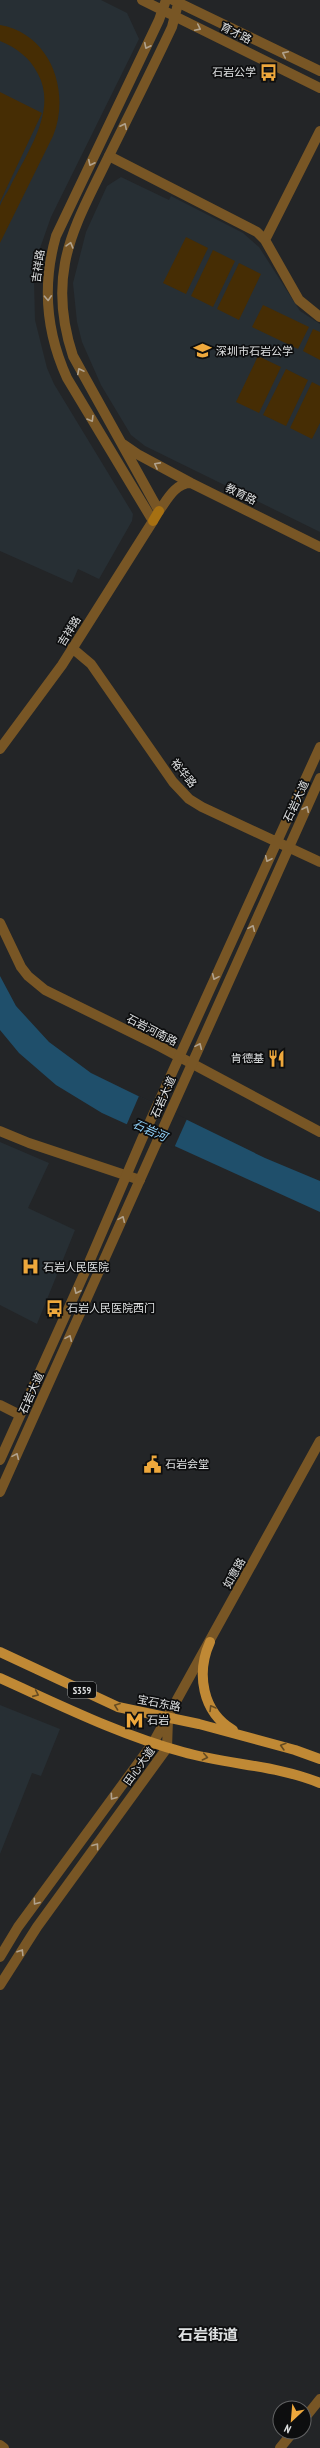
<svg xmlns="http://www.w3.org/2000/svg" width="320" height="2448" font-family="'PT Sans Narrow','Noto Sans SC',sans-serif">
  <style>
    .built { fill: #272f34 }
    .green { fill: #462d04 }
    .water { fill: #1f4f6b }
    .pier { fill: #232527 }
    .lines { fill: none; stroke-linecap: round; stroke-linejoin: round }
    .minor { stroke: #785625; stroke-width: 10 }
    .tertiary { stroke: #785625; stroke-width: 10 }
    .secondary { stroke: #a67012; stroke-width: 10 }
    .primary { stroke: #c08935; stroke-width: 10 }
    .oneway { stroke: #b1a28d }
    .oneway2 { stroke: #664c22 }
    .labels { text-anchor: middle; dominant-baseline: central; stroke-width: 3.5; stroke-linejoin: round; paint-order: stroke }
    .shield { fill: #0d0e0f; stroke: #a0a2a3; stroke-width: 1 }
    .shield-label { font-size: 10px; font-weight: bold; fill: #dfe1e2 }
    .street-label { font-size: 11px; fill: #dfe1e2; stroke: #0d0e0f }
    .poi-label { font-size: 11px; fill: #dfe1e2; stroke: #0d0e0f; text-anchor: start }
    .water-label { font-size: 12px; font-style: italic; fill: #92d3fc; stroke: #0d0e0f }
    .district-label { font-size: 15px; font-weight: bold; fill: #dfe1e2; stroke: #0d0e0f }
  </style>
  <rect width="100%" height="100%" fill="#232527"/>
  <path class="built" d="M 0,0 L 101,0 L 127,13 L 139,39 L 51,217 L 38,254 L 34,280 L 35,320 L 47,368 L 54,384 L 133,514 L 132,521 L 99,579 L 78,569 L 72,583 L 0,551 Z
    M 121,177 L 169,200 L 171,196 L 243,233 L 259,247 L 300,311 L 320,324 L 320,532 L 145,446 L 131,435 L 101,385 L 82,342 L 77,322 L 73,283 L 86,232 L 107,186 Z
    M 0,1142 L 49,1163 L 28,1208 L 75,1230 L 37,1324 L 0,1305 Z
    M 0,1705 L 60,1729 L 41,1776 L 32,1773 L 0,1854 Z"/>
  <path class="green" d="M 0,25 C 51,34 71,92 53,136 L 0,243 C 0,232 0,217 0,206 C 2,200 7,193 10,187 C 26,154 58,111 38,74 C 30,58 17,48 0,41 Z
    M 0,92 L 42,113 L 0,202 Z
    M 186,237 L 208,248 L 186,294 L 163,283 Z
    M 213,250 L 235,261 L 213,307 L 191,296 Z
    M 239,263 L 261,274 L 239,320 L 217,309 Z
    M 263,305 L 309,327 L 298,349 L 252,327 Z
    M 313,329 L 320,332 L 320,360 L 303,351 Z
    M 258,356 L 281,367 L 259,413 L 236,402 Z
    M 286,369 L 308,380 L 286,426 L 263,415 Z
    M 312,382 L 320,386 L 320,423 L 312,439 L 290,428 Z"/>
  <path class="water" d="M 0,976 L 16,1006 L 49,1042 L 91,1073 L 265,1158 L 320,1181 L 320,1212 L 102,1113 L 56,1085 L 19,1053 L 0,1030 Z"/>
  <path class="pier" d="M 139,1096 L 187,1119 L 174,1148 L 126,1126 Z"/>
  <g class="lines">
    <path class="minor" d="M 109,156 L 257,232 L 265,240 L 299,300 L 320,317
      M 265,240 L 320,131
      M 0,923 L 21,967 L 28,976 L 45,990 L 161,1047 L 320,1132
      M 0,1131 L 29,1143 L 140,1180
      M 0,2445 L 4,2448"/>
    <path class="tertiary" d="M 142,0 L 320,88
      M 173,0 L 320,71
      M 179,0 L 172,27 C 150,74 126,121 103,168 C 88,199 71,230 65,263 C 59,295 63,326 73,356 L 159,511 C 167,500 175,483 191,483
      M 123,444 L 139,455 L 191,483 L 320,547
      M 72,648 L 91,664 L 173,782 L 189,799 L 202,807 L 320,862
      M 0,749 L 62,665 L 153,521 L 67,378 C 46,332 42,285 56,236 L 159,20 L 166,0
      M 0,1405 L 20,1415
      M 0,1460 L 84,1274 L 142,1139 L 320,747
      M 0,1492 L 320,778
      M 0,1957 L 18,1927 L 153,1743 L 320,1441
      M 0,1985 L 37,1927 L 167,1748 L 168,1719
      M 304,2419 L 320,2399
      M 280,2448 L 293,2432"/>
    <path class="secondary" d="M 153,521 L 159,511"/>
    <path class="primary" d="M 210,1642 C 196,1673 202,1712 233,1730
      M 0,1652 L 118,1707 L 199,1724 L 295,1750 L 320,1759
      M 0,1678 C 60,1705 120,1735 183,1752 C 229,1765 276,1765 320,1783"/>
  </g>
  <defs><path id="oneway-chevron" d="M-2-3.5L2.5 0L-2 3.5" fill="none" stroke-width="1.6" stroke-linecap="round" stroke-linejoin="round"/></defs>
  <g class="oneway">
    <use href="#oneway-chevron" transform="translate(198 28) rotate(26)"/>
    <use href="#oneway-chevron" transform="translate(147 46) rotate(116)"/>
    <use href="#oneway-chevron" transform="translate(285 54) rotate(-154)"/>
    <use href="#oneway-chevron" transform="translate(124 126) rotate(-64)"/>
    <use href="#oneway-chevron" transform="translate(91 163) rotate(116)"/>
    <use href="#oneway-chevron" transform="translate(70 245) rotate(-74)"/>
    <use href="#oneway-chevron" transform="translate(48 298) rotate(87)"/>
    <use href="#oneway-chevron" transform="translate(80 371) rotate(-117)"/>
    <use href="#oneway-chevron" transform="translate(91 419) rotate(59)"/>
    <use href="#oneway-chevron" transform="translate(157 465) rotate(-152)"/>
    <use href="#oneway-chevron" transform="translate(306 809) rotate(-65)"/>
    <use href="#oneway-chevron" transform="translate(268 859) rotate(115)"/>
    <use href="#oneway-chevron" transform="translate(252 928) rotate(-66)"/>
    <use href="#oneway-chevron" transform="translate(215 977) rotate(114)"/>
    <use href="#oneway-chevron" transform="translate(199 1046) rotate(-66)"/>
    <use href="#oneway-chevron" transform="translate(122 1219) rotate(-66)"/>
    <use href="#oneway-chevron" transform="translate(77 1291) rotate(115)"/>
    <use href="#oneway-chevron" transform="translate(69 1338) rotate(-66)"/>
    <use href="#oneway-chevron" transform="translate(16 1456) rotate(-66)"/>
    <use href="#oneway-chevron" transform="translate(113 1797) rotate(126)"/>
    <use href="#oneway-chevron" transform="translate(96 1846) rotate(-54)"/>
    <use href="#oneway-chevron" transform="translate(36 1902) rotate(126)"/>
    <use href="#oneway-chevron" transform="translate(21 1952) rotate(-58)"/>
  </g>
  <g class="oneway2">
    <use href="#oneway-chevron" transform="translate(36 1694) rotate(24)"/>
    <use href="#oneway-chevron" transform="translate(117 1706) rotate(-160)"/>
    <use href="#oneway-chevron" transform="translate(212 1708) rotate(-121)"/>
    <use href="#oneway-chevron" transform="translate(283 1746) rotate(-164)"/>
    <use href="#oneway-chevron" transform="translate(205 1757) rotate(12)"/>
  </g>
  <defs>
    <symbol id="bus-bare" viewBox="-9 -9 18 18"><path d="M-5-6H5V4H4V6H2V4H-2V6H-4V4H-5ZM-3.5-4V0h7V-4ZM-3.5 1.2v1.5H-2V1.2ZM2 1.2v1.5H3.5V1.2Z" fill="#eea83c" stroke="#0d0e0f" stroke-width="2.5" paint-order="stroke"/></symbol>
    <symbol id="school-bare" viewBox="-9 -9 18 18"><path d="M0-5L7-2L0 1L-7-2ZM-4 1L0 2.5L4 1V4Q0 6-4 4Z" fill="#eea83c" stroke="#0d0e0f" stroke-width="2.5" paint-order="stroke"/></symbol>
    <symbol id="restaurant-bare" viewBox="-9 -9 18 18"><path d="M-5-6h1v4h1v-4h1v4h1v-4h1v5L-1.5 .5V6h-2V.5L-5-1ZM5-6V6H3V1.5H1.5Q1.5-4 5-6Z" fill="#eea83c" stroke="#0d0e0f" stroke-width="2.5" paint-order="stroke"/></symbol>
    <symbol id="hospital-bare" viewBox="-9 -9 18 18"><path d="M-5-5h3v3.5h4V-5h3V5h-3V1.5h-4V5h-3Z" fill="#eea83c" stroke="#0d0e0f" stroke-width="2.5" paint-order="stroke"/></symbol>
    <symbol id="civic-bare" viewBox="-9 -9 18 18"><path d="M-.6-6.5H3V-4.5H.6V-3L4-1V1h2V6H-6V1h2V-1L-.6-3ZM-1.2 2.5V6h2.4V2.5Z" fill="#eea83c" stroke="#0d0e0f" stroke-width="2.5" paint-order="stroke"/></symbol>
    <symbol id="metro-bare" viewBox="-9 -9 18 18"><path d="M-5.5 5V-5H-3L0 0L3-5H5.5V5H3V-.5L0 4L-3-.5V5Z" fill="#eea83c" stroke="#0d0e0f" stroke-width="2.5" paint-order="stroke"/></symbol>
  </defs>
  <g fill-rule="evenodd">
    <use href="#bus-bare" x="256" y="60" width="25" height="25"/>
    <use href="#school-bare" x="190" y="338" width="25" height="25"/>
    <use href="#restaurant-bare" x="264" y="1046" width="25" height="25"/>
    <use href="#hospital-bare" x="18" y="1254" width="25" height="25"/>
    <use href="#bus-bare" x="42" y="1296" width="25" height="25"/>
    <use href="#civic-bare" x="140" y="1452" width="25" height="25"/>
    <use href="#metro-bare" x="122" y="1708" width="25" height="25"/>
  </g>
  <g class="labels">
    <rect class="shield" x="68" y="1682" width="28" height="16" rx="3"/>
    <g class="shield-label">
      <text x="82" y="1690">S359</text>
    </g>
    <g class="street-label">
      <text transform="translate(236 33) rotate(26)">育才路</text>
      <text transform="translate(38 266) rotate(-82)">吉祥路</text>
      <text transform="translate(241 494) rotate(26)">教育路</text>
      <text transform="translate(69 631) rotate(-58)">吉祥路</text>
      <text transform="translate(184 773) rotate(51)">裕华路</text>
      <text transform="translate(296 801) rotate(-65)">石岩大道</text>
      <text transform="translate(152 1030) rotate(27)">石岩河南路</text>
      <text transform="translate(163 1097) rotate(-66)">石岩大道</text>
      <text transform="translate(31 1393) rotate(-66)">石岩大道</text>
      <text transform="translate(234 1573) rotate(-61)">如意路</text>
      <text transform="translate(159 1703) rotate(11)">宝石东路</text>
      <text transform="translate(139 1766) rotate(-54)">田心大道</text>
    </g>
    <g class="poi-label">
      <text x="256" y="72" text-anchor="end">石岩公学</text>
      <text x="216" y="351">深圳市石岩公学</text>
      <text x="264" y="1058" text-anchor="end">肯德基</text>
      <text x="43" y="1267">石岩人民医院</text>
      <text x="67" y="1308">石岩人民医院西门</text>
      <text x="165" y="1464">石岩会堂</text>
      <text x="147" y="1720">石岩</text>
    </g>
    <g class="water-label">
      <text transform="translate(150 1130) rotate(24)">石岩河</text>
    </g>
    <g class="district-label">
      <text x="208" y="2334">石岩街道</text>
    </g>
  </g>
  <g transform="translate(292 2420) rotate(206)"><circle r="19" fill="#0d0e0f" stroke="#616263"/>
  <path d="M0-3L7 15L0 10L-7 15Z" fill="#eea83c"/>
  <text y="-6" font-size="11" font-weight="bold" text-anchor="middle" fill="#dfe1e2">N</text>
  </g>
</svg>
